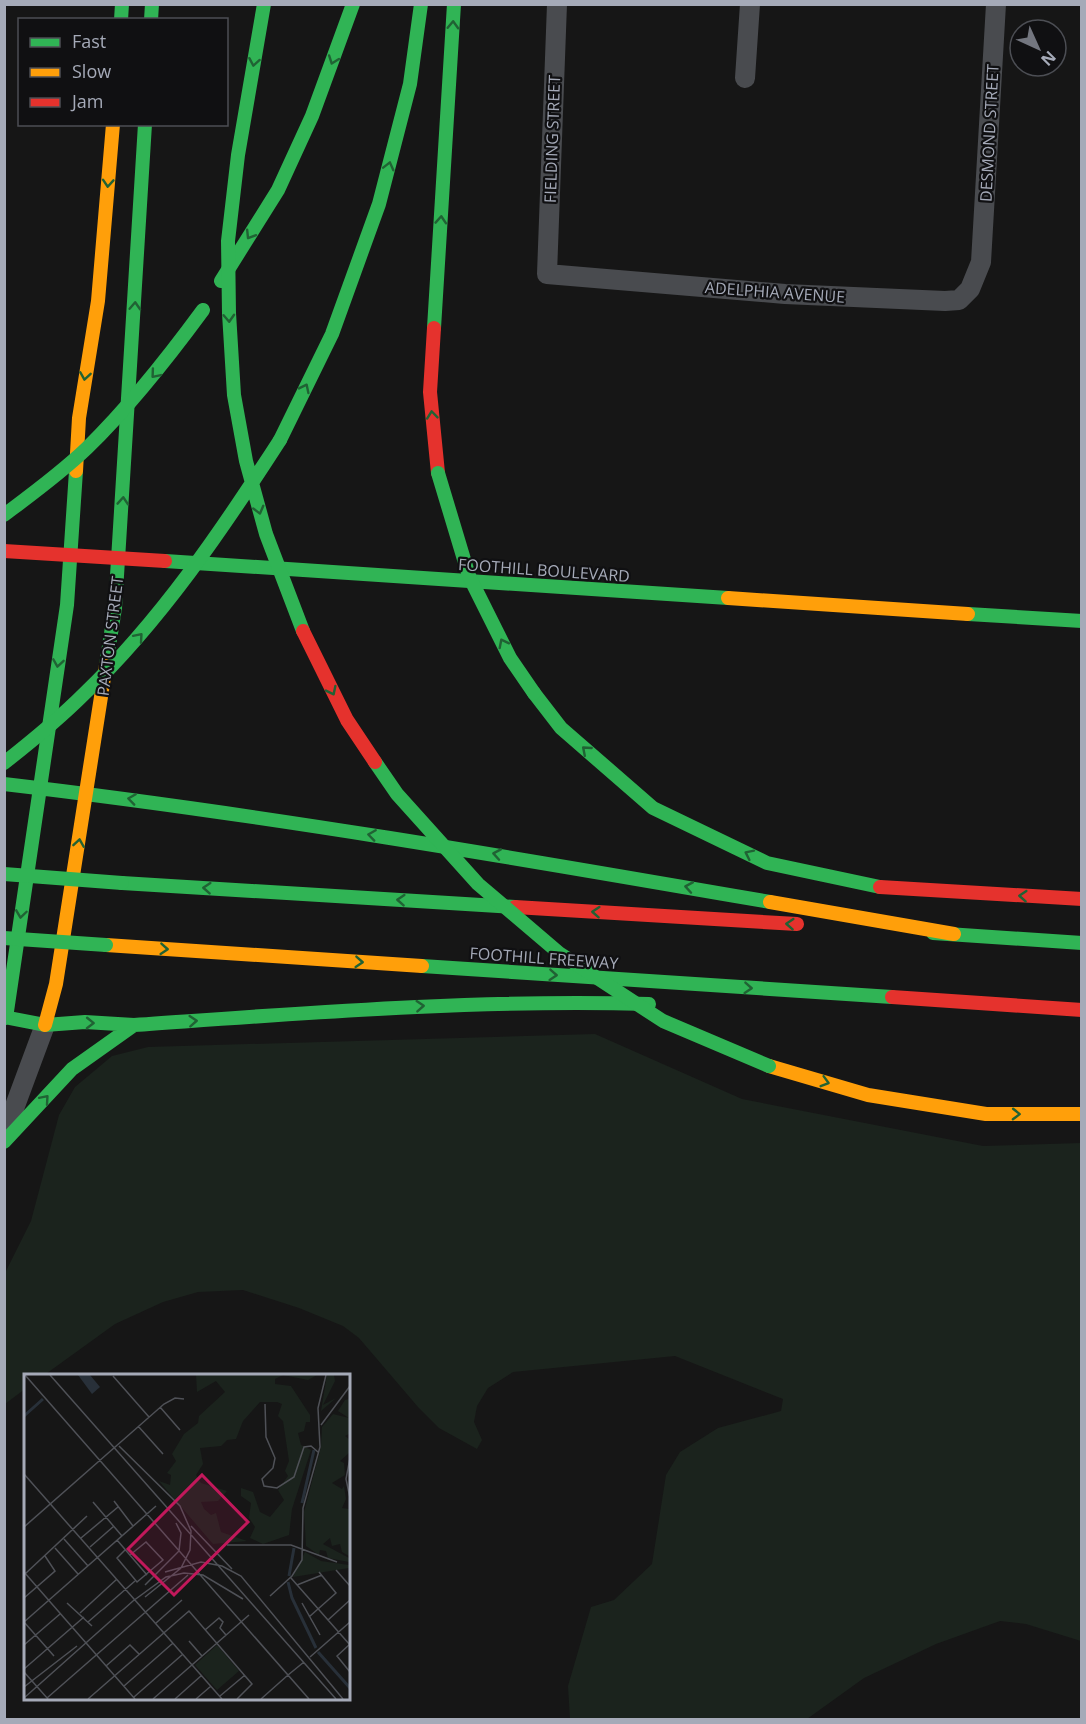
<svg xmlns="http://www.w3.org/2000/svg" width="1086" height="1724" font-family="'Open Sans',sans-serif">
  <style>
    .green { fill: #1b231d }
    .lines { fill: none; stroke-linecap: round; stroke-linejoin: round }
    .street { stroke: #494b4f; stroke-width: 20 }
    .fast { stroke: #30b455; stroke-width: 14 }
    .slow { stroke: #ff9f0a; stroke-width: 14 }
    .jam { stroke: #e5322d; stroke-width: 14 }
    .fast-bridge { stroke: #30b455; stroke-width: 14 }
    .jam-bridge { stroke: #e5322d; stroke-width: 14 }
    .oneway { stroke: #206234 }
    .labels { text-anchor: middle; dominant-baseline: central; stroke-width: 4.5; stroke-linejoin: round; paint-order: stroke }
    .street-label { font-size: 16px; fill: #a5aab8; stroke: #101012 }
    .inset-river { fill: none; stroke: #283039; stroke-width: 3 }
    .inset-road { fill: none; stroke: #4f5157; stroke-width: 1.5 }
    .view { fill: #c2185b; fill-opacity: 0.15; stroke: #c2185b; stroke-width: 3 }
    .inset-edge { fill: none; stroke: #a5aab8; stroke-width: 3 }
  </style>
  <rect width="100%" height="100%" fill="#161616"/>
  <path class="green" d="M 595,1034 L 742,1099 L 983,1146 L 1081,1143 L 1081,1641 L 1026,1624 L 1000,1621 L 936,1644 L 864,1678 L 807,1719 L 570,1719 L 568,1686 L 591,1607 L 614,1600 L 652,1564 L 666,1475 L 680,1452 L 718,1428 L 781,1411 L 783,1399 L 675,1356 L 513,1372 L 488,1388 L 477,1406 L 474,1422 L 482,1440 L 477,1449 L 439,1428 L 418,1407 L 359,1338 L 343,1326 L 299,1308 L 243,1290 L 198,1292 L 163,1302 L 115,1324 L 43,1376 L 26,1376 L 25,1389 L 5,1404 L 5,1273 L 31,1221 L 59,1115 L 75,1087 L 112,1056 L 148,1047 Z"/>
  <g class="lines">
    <path class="street" d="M 557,4 L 547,274 L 785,294 L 945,301 L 959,300 L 970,289 L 981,262 L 996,4
      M 745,78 L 750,4
      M 6,1130 L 45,1025"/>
    <path class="fast" d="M 121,20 L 122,4
      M 151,20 L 152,4
      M 221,281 L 278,190 L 312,116 L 353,4
      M 434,328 L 454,4
      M 280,440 L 332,334 L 379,204 L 410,84 L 421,4
      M 165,561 L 728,598
      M 968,614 L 1082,621
      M 106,665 L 115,608 L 145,124
      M 534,693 L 561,728 L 653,808 L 767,863 L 880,887
      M 4,784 C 261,814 516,858 770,902
      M 122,883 L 515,907
      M 933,933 L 1082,943
      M 422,966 L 892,997
      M 4,1017 L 45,1025 L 85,1022 L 134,1025 C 306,1013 477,999 649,1004
      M 6,1018 L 67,605 L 76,471
      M 4,1142 L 72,1069 L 134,1025"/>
    <path class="slow" d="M 76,471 L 79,418 L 98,301 L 113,124
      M 728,598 L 968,614
      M 770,902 L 954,934
      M 106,945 L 422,966
      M 45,1025 L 56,984 L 106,665
      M 769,1066 L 868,1095 L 986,1114 L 1082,1114"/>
    <path class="jam" d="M 434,328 L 430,392 L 438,473
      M 4,551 L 165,561
      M 880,887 L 1082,899
      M 515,907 L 797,924
      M 892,997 L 1082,1010"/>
    <path class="fast-bridge" d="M 264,4 L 238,155 L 228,241 L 229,313 L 234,395 L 246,461 L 266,534 L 303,631
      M 438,473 L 469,576 L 510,658 L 534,693
      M 4,515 C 32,494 61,473 87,448 C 130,406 167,359 203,310
      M 375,762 L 397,794 L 478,884 L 559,953 L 663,1021 L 769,1066
      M 4,763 C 32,741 59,719 84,694 C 161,620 222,530 280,440
      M 4,874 L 122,883
      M 4,938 L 106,945"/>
    <path class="jam-bridge" d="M 303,631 L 347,720 L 375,762"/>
  </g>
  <defs><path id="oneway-chevron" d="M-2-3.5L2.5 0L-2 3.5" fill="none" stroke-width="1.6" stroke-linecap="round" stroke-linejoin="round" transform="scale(1.5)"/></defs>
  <g class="oneway">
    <use href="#oneway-chevron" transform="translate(453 25) rotate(-88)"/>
    <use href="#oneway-chevron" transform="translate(333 60) rotate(110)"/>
    <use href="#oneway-chevron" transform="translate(254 62) rotate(100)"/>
    <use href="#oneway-chevron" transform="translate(389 166) rotate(-76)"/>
    <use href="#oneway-chevron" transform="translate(108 183) rotate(94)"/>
    <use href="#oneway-chevron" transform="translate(441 220) rotate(-86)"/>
    <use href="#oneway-chevron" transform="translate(250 235) rotate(122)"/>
    <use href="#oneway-chevron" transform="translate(135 306) rotate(-87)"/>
    <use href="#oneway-chevron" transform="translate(229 318) rotate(87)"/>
    <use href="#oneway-chevron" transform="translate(155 374) rotate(130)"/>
    <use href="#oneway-chevron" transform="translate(85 376) rotate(99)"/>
    <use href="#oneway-chevron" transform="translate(305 388) rotate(-64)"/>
    <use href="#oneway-chevron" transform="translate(432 415) rotate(-96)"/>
    <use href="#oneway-chevron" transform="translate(123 501) rotate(-86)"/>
    <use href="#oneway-chevron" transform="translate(259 510) rotate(75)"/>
    <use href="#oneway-chevron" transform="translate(139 637) rotate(-49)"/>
    <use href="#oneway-chevron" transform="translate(503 643) rotate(-117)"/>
    <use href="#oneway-chevron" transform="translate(58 663) rotate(99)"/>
    <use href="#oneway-chevron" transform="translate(332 691) rotate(64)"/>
    <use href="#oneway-chevron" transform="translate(586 750) rotate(-139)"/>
    <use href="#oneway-chevron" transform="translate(132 799) rotate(-172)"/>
    <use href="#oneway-chevron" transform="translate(372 835) rotate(-172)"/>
    <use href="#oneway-chevron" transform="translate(79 843) rotate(-81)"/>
    <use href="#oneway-chevron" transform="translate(497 854) rotate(-170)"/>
    <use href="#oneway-chevron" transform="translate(749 854) rotate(-154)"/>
    <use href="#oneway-chevron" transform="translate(689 887) rotate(-170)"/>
    <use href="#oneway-chevron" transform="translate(207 888) rotate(-176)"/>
    <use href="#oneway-chevron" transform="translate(1023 896) rotate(-176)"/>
    <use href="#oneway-chevron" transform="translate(401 900) rotate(-176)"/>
    <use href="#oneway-chevron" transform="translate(596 912) rotate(-176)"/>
    <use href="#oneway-chevron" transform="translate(21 914) rotate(98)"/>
    <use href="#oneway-chevron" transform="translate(790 924) rotate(-176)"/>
    <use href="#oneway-chevron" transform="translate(164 949) rotate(4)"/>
    <use href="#oneway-chevron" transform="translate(359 962) rotate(4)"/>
    <use href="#oneway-chevron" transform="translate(553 975) rotate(4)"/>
    <use href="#oneway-chevron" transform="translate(748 988) rotate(4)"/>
    <use href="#oneway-chevron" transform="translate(420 1006) rotate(-4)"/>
    <use href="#oneway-chevron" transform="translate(193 1021) rotate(-4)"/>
    <use href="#oneway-chevron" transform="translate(90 1023) rotate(1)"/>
    <use href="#oneway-chevron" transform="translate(825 1082) rotate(16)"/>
    <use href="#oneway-chevron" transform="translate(45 1099) rotate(-49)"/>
    <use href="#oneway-chevron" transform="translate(1016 1114) rotate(1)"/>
  </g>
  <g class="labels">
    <g class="street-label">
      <text transform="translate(989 133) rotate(-87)">DESMOND STREET</text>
      <text transform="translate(552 139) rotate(-88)">FIELDING STREET</text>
      <text transform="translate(775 292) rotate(4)">ADELPHIA AVENUE</text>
      <text transform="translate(544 570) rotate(4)">FOOTHILL BOULEVARD</text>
      <text transform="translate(110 636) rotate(-83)">PAXTON STREET</text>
      <text transform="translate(544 958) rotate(4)">FOOTHILL FREEWAY</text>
    </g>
  </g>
  <g transform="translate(24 1374)">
    <rect width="326" height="326" fill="#161616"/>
    <path d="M 172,1 L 293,1 L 284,6 L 259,1 L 251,5 L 251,10 L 267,12 L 286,41 L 286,48 L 282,48 L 280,57 L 274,59 L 277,71 L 287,76 L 268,135 L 265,161 L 239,170 L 226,164 L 231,153 L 225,144 L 227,129 L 217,122 L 217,114 L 229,118 L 236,138 L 246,143 L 260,126 L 254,116 L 264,102 L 261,97 L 265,87 L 259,47 L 254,42 L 258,30 L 253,28 L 236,28 L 219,47 L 212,65 L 203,66 L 197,72 L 176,74 L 179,90 L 172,101 L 177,109 L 203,117 L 194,127 L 177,128 L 180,135 L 187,141 L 192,139 L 197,158 L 223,167 L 189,170 L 135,107 L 146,111 L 147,101 L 143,99 L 152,87 L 148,80 L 160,60 L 174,49 L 175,42 L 201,18 L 192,7 L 173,18 ZM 303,1 L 310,1 L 311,7 L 299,31 L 312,24 L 297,37 ZM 325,25 L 325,60 L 321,62 L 325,65 L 325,79 L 316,87 L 320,89 L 321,101 L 308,109 L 318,115 L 320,112 L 322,125 L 318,134 L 325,135 L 325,182 L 318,178 L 316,170 L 308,172 L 306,164 L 299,170 L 325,184 L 325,188 L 304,184 L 302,177 L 296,176 L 295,181 L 282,172 L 280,138 L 297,73 L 298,53 L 309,40 L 325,44 L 314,37 L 321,26 ZM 281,178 L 297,187 L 325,191 L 325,194 L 269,203 ZM 193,271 L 215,297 L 193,316 L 171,291 Z" fill="#1b231d"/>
    <path d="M 54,1 L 66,1 L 76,13 L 68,20 Z" fill="#283039"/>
    <path class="inset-river" d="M 0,42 L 19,25M 278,129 L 290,76M 265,202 L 270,174M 264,208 L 268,224 L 292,274M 294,278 L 326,314"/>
    <path class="inset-road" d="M 1,1 L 285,325M 26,1 L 312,325M 89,2 L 125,43M 241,30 L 242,63 L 251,84 L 249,94 L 238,105 L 240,112 L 253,114 L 270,103 L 280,73 L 287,72 L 294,78M 136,33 L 156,56M 297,51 L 326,12M 114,52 L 139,80M 95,72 L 156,132 L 167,157 L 166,176 L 157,194 L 121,223M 326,84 L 322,105 L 326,124M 0,100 L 198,325M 90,127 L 109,152M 69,128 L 98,162M 167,152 L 208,195M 0,153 L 140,30 L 151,24 L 160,25M 57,164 L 94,133M 40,165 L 64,192M 93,166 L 123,201M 203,171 L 267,171 L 313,188M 66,173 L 90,152M 31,174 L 54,200M 101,176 L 93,184 L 113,208 L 139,186 L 122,168 L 106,181M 312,196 L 326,212M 0,198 L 111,325M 141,198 L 177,188 L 198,192 L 217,202 L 319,325M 1,200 L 63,142M 267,204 L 326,271M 121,211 L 155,177 L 157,159 L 152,149M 273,211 L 298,201M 246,222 L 268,202 L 278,186 L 279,134 L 296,73 L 294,34 L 302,1M 0,224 L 31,197 L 21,182M 43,229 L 68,252M 278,229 L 296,261M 56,239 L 93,205M 285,243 L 312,219 L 295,198M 304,246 L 326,226M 0,248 L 132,132M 0,248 L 30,282M 64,248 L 111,207M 132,249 L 158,226M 181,256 L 195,244 L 199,248 L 196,254 L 202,261M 165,267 L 178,282M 326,270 L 313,282 L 326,298M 0,271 L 36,240M 286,283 L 326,248M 82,292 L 106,271 L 115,280M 0,295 L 60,243M 0,298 L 24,325M 264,301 L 280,288M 100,312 L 149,269M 0,313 L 53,272M 196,322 L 221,301M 110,323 L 159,280M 0,324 L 109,227 L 142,203 L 160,199 L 179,201 L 219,225M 23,324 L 164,201M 64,325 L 165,237 L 228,310 L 213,325M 129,325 L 225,241M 151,325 L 178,301M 172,325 L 187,312M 237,325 L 264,301"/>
    <path class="view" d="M 178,101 L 224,148 L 150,221 L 104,175 Z"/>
    <rect width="326" height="326" class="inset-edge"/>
  </g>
  <rect width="1086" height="1724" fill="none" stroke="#a5aab8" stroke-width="12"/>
  <rect x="18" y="18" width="210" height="108" fill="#101012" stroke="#4c4e54" stroke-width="1.5"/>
  <rect x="30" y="38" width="30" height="9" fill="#30b455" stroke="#4c4e54" stroke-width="1.5"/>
  <text x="72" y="48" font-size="18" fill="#a5aab8">Fast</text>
  <rect x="30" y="68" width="30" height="9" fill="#ff9f0a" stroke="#4c4e54" stroke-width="1.5"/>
  <text x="72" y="78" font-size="18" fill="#a5aab8">Slow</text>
  <rect x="30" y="98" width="30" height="9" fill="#e5322d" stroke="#4c4e54" stroke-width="1.5"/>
  <text x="72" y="108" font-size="18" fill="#a5aab8">Jam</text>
  <g transform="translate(1038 48) rotate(135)"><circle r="28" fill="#101012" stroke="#4c4e54" stroke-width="1.5"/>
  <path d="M0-4.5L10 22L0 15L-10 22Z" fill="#73767f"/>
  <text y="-9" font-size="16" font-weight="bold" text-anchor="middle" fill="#a5aab8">N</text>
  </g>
</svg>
